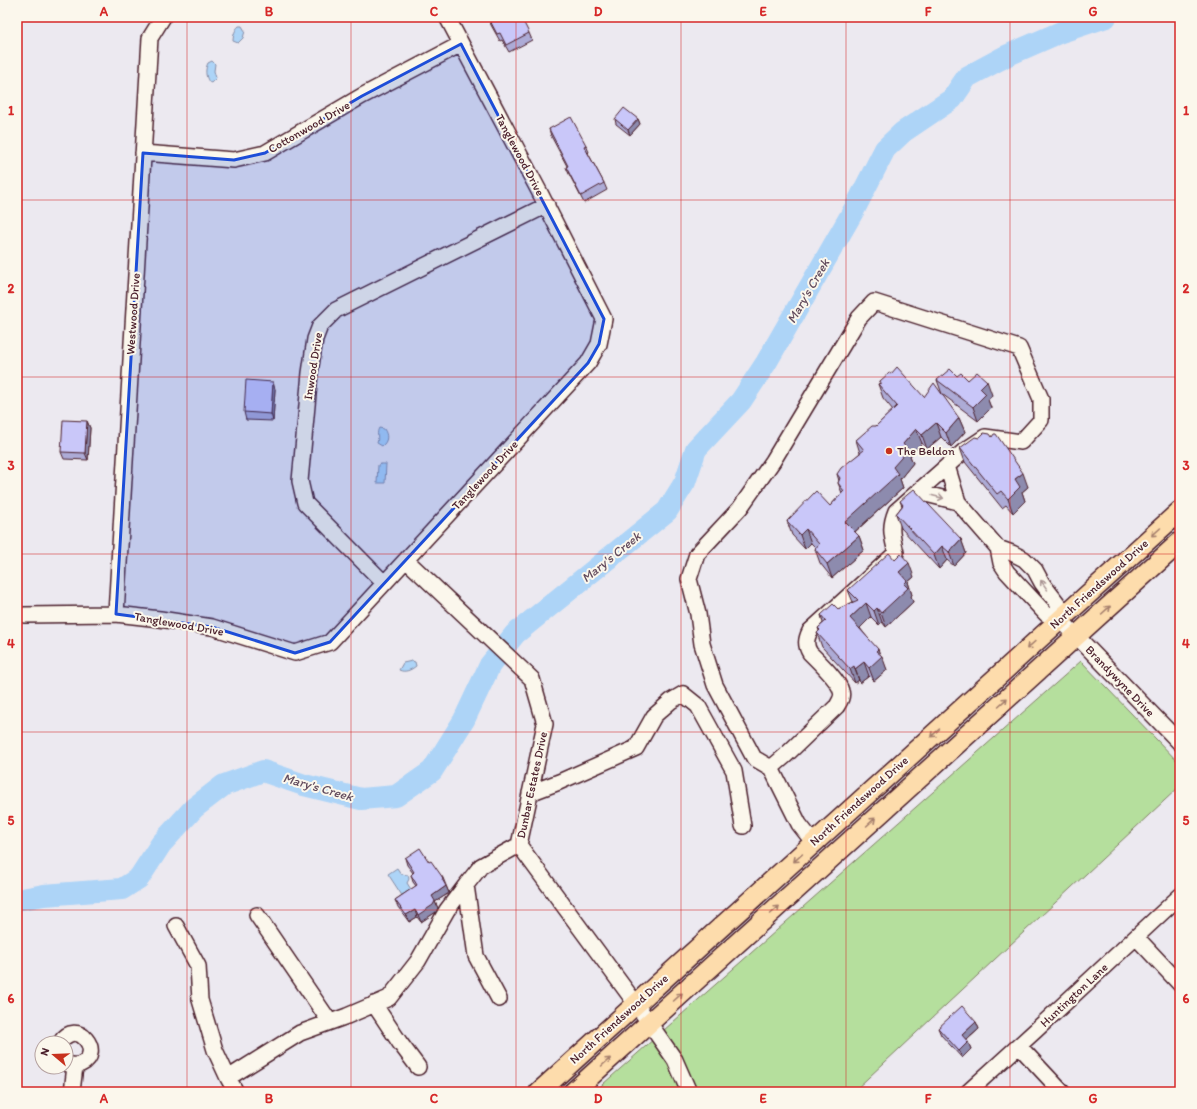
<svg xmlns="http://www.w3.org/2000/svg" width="1197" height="1109" font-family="Itim,sans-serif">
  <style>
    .green { fill: #b5df9d; stroke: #807f64 }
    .water { fill: #add4f7; stroke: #858ca5 }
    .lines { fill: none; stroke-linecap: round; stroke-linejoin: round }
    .river { stroke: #add4f7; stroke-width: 22 }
    .minor-casing { stroke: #4a1f2b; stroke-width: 18 }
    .major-casing { stroke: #4a1f2b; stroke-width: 22 }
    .minor { stroke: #fbf7ec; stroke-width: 15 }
    .major { stroke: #fddcac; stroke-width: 19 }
    .wall { fill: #adabd6; stroke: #4a1f2b }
    .shaded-wall { fill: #8d8bae; stroke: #4a1f2b }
    .building { fill: #c9c7f9; stroke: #4a1f2b }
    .oneway { stroke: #ab9695 }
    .oneway2 { stroke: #a47e6c }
    .marked { fill: #1d4ed8; fill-opacity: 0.2; stroke: #1d4ed8; stroke-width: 3; stroke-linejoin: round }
    .grid { fill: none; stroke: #d62828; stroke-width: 1; stroke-opacity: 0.55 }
    .poi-dot { fill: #c8321e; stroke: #fbf7ec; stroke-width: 1.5 }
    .labels { text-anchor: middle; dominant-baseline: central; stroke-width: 4; stroke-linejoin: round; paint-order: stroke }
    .street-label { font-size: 12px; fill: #4a1f2b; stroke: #fbf7ec }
    .poi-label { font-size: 12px; fill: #4a1f2b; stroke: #fbf7ec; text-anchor: start }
    .water-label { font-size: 13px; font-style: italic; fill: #634c5e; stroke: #fbf7ec }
    .neatline { fill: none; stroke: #d62828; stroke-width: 1.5 }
    .grid-label { font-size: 13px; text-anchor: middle; font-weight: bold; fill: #d62828 }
  </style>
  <rect width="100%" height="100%" fill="#ece9f0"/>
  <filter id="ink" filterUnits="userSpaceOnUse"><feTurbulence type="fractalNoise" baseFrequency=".025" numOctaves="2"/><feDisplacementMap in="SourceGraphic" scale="8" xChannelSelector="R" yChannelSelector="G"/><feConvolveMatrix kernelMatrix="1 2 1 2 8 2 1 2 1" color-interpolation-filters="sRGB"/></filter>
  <g filter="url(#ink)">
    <path class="green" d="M 1081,661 L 1180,764 L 1180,786 L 853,1092 L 594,1092 Z"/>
    <path class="water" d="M 239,26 L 242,26 L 245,31 L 243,38 L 238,43 L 233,41 C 233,36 235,29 239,26 Z
      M 212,61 L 215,64 L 214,71 L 216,78 L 211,83 L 209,82 C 205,76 205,69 208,63 Z
      M 379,428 L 384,429 C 388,435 388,441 382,446 L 377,443 C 379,438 376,433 379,428 Z
      M 381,464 L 386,464 L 385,483 L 377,483 L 378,465 Z
      M 412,661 L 415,662 L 416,666 C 411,670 405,673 399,670 L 403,663 Z
      M 397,868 L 401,874 L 408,875 L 409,879 L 407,883 L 412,891 L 403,897 L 388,874 Z"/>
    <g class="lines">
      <path class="river" d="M 17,900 L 44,895 L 122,889 L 139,878 L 161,844 L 194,808 L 224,785 L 263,771 L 304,785 L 361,799 L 396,796 L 432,771 L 464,720 L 490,665 L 515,634 L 667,511 L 685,482 L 696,449 L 741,401 L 766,363 L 855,208 L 885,149 L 903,132 L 952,99 L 967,77 L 1006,56 L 1061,32 L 1106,17"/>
      <defs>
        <path id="minor" d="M 143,153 L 234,160 L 265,153 L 362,96 L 461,44
          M 947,466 L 958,502 L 998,548 L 1001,563 L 1007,572 L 1046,614 L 1060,619 L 1180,743
          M 918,492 L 958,502
          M 998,548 L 1012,553 L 1024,559 L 1035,570 L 1042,583 L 1058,604 L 1060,619
          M 406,560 L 532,679 L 545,724 L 519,845 L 636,1004 L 675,1060 L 689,1092
          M 384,583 L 305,503 L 300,481 L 310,373 L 315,339 L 320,326 L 336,310 L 547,205
          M 116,614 L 150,38 L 163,17
          M 24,615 L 116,614 L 160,619 L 212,627 L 295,653 L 330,642 L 588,363 L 599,344 L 604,319 L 539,191 L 447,17
          M 771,768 L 785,756 L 837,706 C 840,701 843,696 841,691 C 839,681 818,661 810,653 C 805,645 806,639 810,631 L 896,553 C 892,535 889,528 896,511 L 964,451 L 985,437 L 1021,442 L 1041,420 L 1041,399 L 1019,348 L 874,302 L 859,318 L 773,461 L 740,508 L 697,554 L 689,579 L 698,614 L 702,644 L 715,685 L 754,758 L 771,768 L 799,824 L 814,843
          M 530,793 L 559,782 L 636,748 L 654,716 L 671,701 L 683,694 L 698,706 L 734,771 L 743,826
          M 257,915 L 330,1022
          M 176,926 L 198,966 L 200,1000 L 215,1050 L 228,1078 L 236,1092
          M 1136,937 L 1180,984
          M 499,999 L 476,956 L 466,885 L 481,866 L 519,845
          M 374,1004 L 400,1043 L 418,1067
          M 60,1043 C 77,1016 105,1053 81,1064 C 76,1066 71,1066 66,1063
          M 1019,1046 L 1062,1092
          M 228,1078 L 300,1033 L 347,1016 L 389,998 L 418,961 L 447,910 L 466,885
          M 72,1092 L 75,1066
          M 968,1092 L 1035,1031 L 1180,896"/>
        <path id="major" d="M 539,1092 L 1180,511
          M 573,1092 L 1180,542"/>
      </defs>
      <use href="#minor" class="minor-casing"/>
      <use href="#major" class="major-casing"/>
      <use href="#minor" class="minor"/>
      <use href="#major" class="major"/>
    </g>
    <path class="wall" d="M 488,17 L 529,33 L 532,40 L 509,52 L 502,40 L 500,41 L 491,25 Z
      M 615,119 L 638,119 L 640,124 L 630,135 L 616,124 Z
      M 549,129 L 586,145 L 589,152 L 588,153 L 604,183 L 607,190 L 584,203 L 569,174 L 566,167 L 567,166 L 551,136 Z
      M 957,376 L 968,380 L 992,395 L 988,400 L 991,408 L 978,421 L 942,394 L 937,380 Z
      M 880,381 L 924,397 L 959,418 L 965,432 L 951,447 L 941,437 L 927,449 L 922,443 L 910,456 L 913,463 L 900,479 L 903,488 L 855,532 L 859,536 L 864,550 L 832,578 L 820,563 L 815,549 L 816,548 L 811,543 L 805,549 L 792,535 L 787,521 L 830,506 L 842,493 L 838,483 L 839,481 L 837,474 L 860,453 L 856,440 L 876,426 L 893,410 L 883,398 L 878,384 L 880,383 Z
      M 275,389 L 273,421 L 246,420 L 244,412 Z
      M 87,421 L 90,428 L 88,460 L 64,459 L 61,452 Z
      M 992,437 L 1028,487 L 1022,492 L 1025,501 L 1013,513 L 1006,505 L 1002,508 L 965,462 L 960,448 L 979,438 Z
      M 900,501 L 961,539 L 966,553 L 954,566 L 947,560 L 939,569 L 901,528 L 896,514 L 902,506 Z
      M 895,560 L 914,577 L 908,582 L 912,595 L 911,596 L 913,602 L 886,627 L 882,622 L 879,625 L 871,617 L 860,628 L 880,654 L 887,670 L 874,681 L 869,676 L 860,683 L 859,680 L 855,683 L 822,647 L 817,633 L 819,631 L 818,628 L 823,623 L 821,615 L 838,609 L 853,602 L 848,590 Z
      M 405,858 L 429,862 L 443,878 L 449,893 L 435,902 L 438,908 L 436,912 L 421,922 L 417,917 L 409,922 L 398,907 L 395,900 L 416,886 L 413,882 L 411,875 L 413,873 L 407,865 Z
      M 976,1022 L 979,1029 L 967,1040 L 971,1049 L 962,1058 L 941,1035 L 938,1028 Z"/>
    <path class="shaded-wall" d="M 638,119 L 640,124 L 630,135 L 628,130 Z
      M 987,381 L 992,395 L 988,400 L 991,408 L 978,421 L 973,407 L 980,388 Z
      M 273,382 L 275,389 L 273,421 L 271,414 Z
      M 959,418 L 965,432 L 951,447 L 946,433 Z
      M 87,421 L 90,428 L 88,460 L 85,453 Z
      M 936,423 L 941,437 L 927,449 L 922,435 Z
      M 916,429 L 922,443 L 910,456 L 913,463 L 900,479 L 903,488 L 850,536 L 845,522 L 893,467 L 903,444 Z
      M 1023,473 L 1028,487 L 1022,492 L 1025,501 L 1013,513 L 1008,499 L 1015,479 Z
      M 806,529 L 811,543 L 805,549 L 800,535 Z
      M 859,536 L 864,550 L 832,578 L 827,564 Z
      M 961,539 L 966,553 L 954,566 L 949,552 Z
      M 942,546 L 947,560 L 939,569 L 934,555 Z
      M 909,563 L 914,577 L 908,582 L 912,595 L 911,596 L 913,602 L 886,627 L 881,613 L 899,572 Z
      M 866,603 L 871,617 L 856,632 L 850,618 Z
      M 877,608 L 882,622 L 879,625 L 874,611 Z
      M 878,649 L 881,657 L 882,656 L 887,670 L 874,681 L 869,668 L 876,651 Z
      M 864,662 L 869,676 L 860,683 L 855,669 Z
      M 854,666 L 859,680 L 855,683 L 850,669 Z
      M 446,886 L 449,893 L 435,902 L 438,908 L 436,912 L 421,922 L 418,915 L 432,896 Z
      M 415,910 L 417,917 L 409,922 L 406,915 Z
      M 976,1022 L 979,1029 L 964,1042 L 962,1035 Z
      M 968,1042 L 971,1049 L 962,1058 L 959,1051 Z"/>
    <path class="building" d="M 488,17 L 521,17 L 529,33 L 506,45 L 500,33 L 497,34 Z
      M 624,108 L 638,119 L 628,130 L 615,119 Z
      M 571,117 L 586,145 L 584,146 L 604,183 L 581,196 L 566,167 L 568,166 L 549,129 Z
      M 897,367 L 924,397 L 934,383 L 959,418 L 946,433 L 936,423 L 922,435 L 916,429 L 903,444 L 908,450 L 893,467 L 898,474 L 845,522 L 859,536 L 827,564 L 815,549 L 819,544 L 806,529 L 800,535 L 787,521 L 816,491 L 830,506 L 844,491 L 838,483 L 840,478 L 837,474 L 841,468 L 864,450 L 856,440 L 872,426 L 876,426 L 897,406 L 878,384 L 881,383 L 880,381 L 889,373 L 891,374 Z
      M 950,369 L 957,376 L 961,373 L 968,380 L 977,372 L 987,381 L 980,388 L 986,394 L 973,407 L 937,380 Z
      M 246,380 L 273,382 L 271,414 L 244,412 Z
      M 63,420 L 87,421 L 85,453 L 61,452 Z
      M 984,433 L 990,434 L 992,437 L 994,434 L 996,434 L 1023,473 L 1015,479 L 1020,487 L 1008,499 L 1001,491 L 997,494 L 960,448 L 975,437 L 979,438 Z
      M 914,489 L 961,539 L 949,552 L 942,546 L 934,555 L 896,514 L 903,505 L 900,501 Z
      M 889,553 L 895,560 L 901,554 L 909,563 L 899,572 L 907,581 L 904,584 L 908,588 L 881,613 L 877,608 L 874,611 L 866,603 L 850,618 L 878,649 L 876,651 L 882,656 L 869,668 L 864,662 L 855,669 L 854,666 L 850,669 L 817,633 L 820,630 L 818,628 L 826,621 L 821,615 L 833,604 L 838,609 L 858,600 L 848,590 Z
      M 420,848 L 429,862 L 431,861 L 443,878 L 442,879 L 446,886 L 432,896 L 435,901 L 433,905 L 418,915 L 415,910 L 406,915 L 395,900 L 417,885 L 411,875 L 414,872 L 405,858 Z
      M 962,1006 L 976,1022 L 962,1035 L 968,1042 L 959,1051 L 938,1028 Z"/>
    <defs><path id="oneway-shaft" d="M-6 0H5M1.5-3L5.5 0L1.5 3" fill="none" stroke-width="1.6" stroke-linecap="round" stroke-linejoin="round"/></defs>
    <g class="oneway">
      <use href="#oneway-shaft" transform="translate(938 497) rotate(14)"/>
      <use href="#oneway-shaft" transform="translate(1044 585) rotate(-125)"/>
    </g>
    <g class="oneway2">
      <use href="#oneway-shaft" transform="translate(1156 532) rotate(138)"/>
      <use href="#oneway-shaft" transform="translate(1106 610) rotate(-42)"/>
      <use href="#oneway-shaft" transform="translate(1031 645) rotate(138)"/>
      <use href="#oneway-shaft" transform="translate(1003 702) rotate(-42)"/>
      <use href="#oneway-shaft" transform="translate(935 733) rotate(138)"/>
      <use href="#oneway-shaft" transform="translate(871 822) rotate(-42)"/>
      <use href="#oneway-shaft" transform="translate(798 858) rotate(138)"/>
      <use href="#oneway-shaft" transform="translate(775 910) rotate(-42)"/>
      <use href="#oneway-shaft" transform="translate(678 997) rotate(-42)"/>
      <use href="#oneway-shaft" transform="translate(606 1062) rotate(-42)"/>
    </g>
  </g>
  <path class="marked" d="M 461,44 L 604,319 L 599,344 L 588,363 L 330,642 L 295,653 L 212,627 L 116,614 L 143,153 L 234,160 L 265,153 L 362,96 Z"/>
  <path class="grid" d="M 187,17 L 187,1092M 351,17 L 351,1092M 516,17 L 516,1092M 681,17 L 681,1092M 846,17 L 846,1092M 1010,17 L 1010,1092M 17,200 L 1180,200M 17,377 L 1180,377M 17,554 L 1180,554M 17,732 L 1180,732M 17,910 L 1180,910"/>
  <circle class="poi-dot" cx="889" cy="451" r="4"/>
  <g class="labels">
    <g class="street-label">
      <text transform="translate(309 127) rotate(-30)">Cottonwood Drive</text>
      <text transform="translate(520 155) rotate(62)">Tanglewood Drive</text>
      <text transform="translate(133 314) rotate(-86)">Westwood Drive</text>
      <text transform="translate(313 366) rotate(-81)">Inwood Drive</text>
      <text transform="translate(485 475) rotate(-47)">Tanglewood Drive</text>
      <text transform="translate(1099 584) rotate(-42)">North Friendswood Drive</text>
      <text transform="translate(179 624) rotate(10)">Tanglewood Drive</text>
      <text transform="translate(1120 681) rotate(46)">Brandywyne Drive</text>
      <text transform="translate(532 785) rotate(-78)">Dunbar Estates Drive</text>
      <text transform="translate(859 801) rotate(-42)">North Friendswood Drive</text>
      <text transform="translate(1074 995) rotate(-43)">Huntington Lane</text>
      <text transform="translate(619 1019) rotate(-42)">North Friendswood Drive</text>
    </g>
    <g class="poi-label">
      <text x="897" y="451">The Beldon</text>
    </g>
    <g class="water-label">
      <text transform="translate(808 291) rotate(-60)">Mary's Creek</text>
      <text transform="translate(611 557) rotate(-39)">Mary's Creek</text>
      <text transform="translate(318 787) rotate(16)">Mary's Creek</text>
    </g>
  </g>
  <rect width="1197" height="1109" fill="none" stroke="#fbf7ec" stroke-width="44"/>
  <g transform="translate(54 1055) rotate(289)"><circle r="19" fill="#fbf7ec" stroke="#b4a19f"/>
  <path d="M0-3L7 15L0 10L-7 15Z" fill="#c8321e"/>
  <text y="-6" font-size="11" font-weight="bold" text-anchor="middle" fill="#4a1f2b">N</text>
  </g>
  <rect x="22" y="22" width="1153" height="1065" class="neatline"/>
  <g class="grid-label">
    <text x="104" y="16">A</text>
    <text x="269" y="16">B</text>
    <text x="434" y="16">C</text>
    <text x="598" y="16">D</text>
    <text x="763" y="16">E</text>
    <text x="928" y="16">F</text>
    <text x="1093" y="16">G</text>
    <text x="11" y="115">1</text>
    <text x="1186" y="115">1</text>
    <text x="11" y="293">2</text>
    <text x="1186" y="293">2</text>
    <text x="11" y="470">3</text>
    <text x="1186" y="470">3</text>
    <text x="11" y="648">4</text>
    <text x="1186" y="648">4</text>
    <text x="11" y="825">5</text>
    <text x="1186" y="825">5</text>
    <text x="11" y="1003">6</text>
    <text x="1186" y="1003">6</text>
    <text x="104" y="1103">A</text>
    <text x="269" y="1103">B</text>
    <text x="434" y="1103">C</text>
    <text x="598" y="1103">D</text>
    <text x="763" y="1103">E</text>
    <text x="928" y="1103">F</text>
    <text x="1093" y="1103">G</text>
  </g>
</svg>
